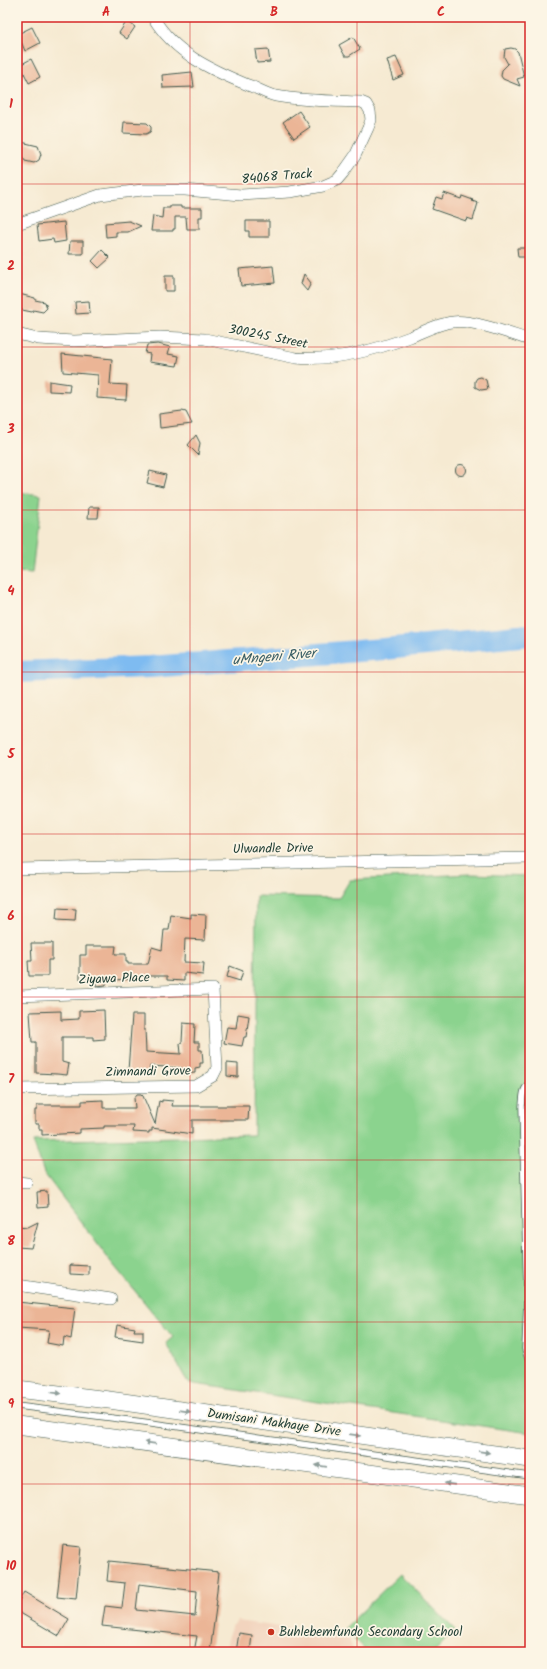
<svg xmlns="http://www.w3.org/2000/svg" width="547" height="1669" font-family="Kalam,sans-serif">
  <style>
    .built { fill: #f2d4be }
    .green { fill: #8bd38e; stroke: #558861 }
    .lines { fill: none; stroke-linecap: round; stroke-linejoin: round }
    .river { stroke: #7ebbf1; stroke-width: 22 }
    .building { fill: #ebb596; fill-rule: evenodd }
    .service-casing { stroke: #3f574c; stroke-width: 7 }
    .minor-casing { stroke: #3f574c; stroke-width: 12 }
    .primary-casing { stroke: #3f574c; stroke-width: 18 }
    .service { stroke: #fff; stroke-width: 5.5 }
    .minor { stroke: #fff; stroke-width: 11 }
    .primary { stroke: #fff; stroke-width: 17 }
    .oneway { fill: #8f9e9a }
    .grid { fill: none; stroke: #d62828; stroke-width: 1; stroke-opacity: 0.55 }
    .poi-dot { fill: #c8321e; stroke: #fcf5e5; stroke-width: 1.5 }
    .labels { text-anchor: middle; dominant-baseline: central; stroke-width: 3.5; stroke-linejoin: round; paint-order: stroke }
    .street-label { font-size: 13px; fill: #1f3d34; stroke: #fcf5e5 }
    .poi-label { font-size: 13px; fill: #1f3d34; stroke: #fcf5e5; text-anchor: start }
    .water-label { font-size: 14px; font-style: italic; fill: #375c63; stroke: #fcf5e5 }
    .neatline { fill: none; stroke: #d62828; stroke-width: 1.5 }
    .grid-label { font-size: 13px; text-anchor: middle; font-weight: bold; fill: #d62828 }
  </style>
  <rect width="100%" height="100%" fill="#fcf5e5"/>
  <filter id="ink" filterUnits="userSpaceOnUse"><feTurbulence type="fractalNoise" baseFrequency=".025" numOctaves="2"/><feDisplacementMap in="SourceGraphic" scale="8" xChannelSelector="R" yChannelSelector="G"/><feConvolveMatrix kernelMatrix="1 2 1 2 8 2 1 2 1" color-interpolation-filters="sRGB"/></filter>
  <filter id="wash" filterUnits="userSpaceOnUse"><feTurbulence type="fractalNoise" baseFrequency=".012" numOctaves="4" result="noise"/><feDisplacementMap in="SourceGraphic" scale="16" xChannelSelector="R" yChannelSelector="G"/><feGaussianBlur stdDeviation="0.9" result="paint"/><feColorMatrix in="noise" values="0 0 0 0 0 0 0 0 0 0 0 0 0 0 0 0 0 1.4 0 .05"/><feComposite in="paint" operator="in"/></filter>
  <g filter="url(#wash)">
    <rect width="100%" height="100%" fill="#f6ead2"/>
    <path class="built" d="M 238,1621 L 348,1637 L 354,1652 L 225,1652 L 231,1627 Z"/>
    <path class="green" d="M 17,492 L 41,495 L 32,573 L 17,572 Z
      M 470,874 L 530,876 L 530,1433 L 188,1383 L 166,1343 L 173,1337 L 111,1262 L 44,1173 L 33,1141 L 254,1135 L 256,896 L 339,898 L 350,880 Z
      M 400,1574 L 455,1630 L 434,1652 L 367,1652 L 344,1629 Z"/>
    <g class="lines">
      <path class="river" d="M 17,672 L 150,667 L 384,649 L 530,635"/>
    </g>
    <g id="blocks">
      <path class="building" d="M 127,21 L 135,27 L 127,39 L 119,33 Z
        M 32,27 L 40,43 L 25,51 L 18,34 Z
        M 353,37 L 360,49 L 349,56 L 345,56 L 339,45 Z
        M 511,48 L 515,49 L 518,52 L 524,77 L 517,79 L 520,86 L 503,79 L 501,76 L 502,70 L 508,64 L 504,57 L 505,49 Z
        M 268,49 L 270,62 L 257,63 L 255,50 Z
        M 396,57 L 404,75 L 393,80 L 387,60 Z
        M 31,59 L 40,77 L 29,83 L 20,65 Z
        M 192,72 L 194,87 L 163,88 L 162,75 Z
        M 299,111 L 310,127 L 294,138 L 283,122 Z
        M 124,122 L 147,123 L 151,127 L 151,130 L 150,132 L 146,134 L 123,133 Z
        M 17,141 L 38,146 L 41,154 L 39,160 L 34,163 L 25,161 L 20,153 L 17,151 Z
        M 444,193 L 461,199 L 462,196 L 473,200 L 472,201 L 478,203 L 473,220 L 467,218 L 466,221 L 432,209 L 436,197 L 442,199 Z
        M 170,206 L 181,206 L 181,208 L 202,208 L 202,217 L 199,217 L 199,229 L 187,229 L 186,217 L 175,217 L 175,229 L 173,229 L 173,231 L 151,231 L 153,216 L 162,218 L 163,208 L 170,208 Z
        M 129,221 L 141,226 L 128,232 L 116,232 L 116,236 L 106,237 L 105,223 Z
        M 246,221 L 269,221 L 269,237 L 249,237 L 249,231 L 246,231 Z
        M 64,222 L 66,241 L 54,243 L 53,239 L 39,241 L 37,225 Z
        M 70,241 L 83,241 L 83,254 L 69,254 Z
        M 517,248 L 530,248 L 530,257 L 518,257 Z
        M 102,250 L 110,258 L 99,268 L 92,261 Z
        M 273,266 L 275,283 L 241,286 L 239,269 Z
        M 304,274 L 311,283 L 307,291 L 301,284 Z
        M 165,276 L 174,276 L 174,291 L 165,291 Z
        M 19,294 L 35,298 L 35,300 L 45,302 L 47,308 L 43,312 L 33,310 L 32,312 L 17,309 Z
        M 89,301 L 90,313 L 76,314 L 75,302 Z
        M 158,344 L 170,347 L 168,354 L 179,356 L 177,366 L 149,362 L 150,354 L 145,353 L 147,345 Z
        M 62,354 L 112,359 L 110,384 L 127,385 L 126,400 L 97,398 L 98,375 L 63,372 Z
        M 481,377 L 486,380 L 488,389 L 481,390 L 475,387 L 475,381 L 477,378 Z
        M 49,381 L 70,384 L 69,392 L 49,391 Z
        M 182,411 L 186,412 L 192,424 L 160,428 L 159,414 Z
        M 196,435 L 200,443 L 198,455 L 188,445 Z
        M455.5 470a5.5 5.5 0 1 1 11 0a5.5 5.5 0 1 1-11 0Z
        M 150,471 L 166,475 L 163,487 L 147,483 Z
        M 89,507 L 99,507 L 98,518 L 88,518 Z
        M 57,908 L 76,909 L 75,921 L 56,920 Z
        M 191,914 L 206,915 L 205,940 L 185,939 L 184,962 L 204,963 L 203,975 L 184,973 L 184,981 L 167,980 L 167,976 L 147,976 L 147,979 L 106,980 L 106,985 L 96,986 L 96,979 L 80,979 L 80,955 L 86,955 L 86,946 L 116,946 L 115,954 L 126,954 L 126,962 L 128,962 L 128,964 L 148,964 L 152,947 L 162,950 L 164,930 L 169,930 L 171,915 L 191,918 Z
        M 31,943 L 52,943 L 52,960 L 48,960 L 48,976 L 29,976 L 28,961 L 32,961 Z
        M 230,966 L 243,971 L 240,981 L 227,977 Z
        M 104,1010 L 105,1039 L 93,1040 L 93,1037 L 62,1037 L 62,1062 L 69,1064 L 67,1075 L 57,1074 L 36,1073 L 36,1042 L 32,1042 L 30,1012 L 61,1011 L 61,1020 L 79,1019 L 79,1011 Z
        M 238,1014 L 249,1016 L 246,1037 L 244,1037 L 242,1046 L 224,1043 L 227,1027 L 236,1028 Z
        M 132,1015 L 144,1015 L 144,1029 L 145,1029 L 146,1052 L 181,1054 L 180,1043 L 182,1042 L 183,1023 L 195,1024 L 194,1042 L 199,1042 L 199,1050 L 202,1050 L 203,1063 L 200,1063 L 200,1067 L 195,1068 L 195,1073 L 182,1074 L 182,1068 L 150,1066 L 149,1073 L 128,1071 Z
        M 227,1063 L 238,1064 L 238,1077 L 227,1076 Z
        M 137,1094 L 141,1094 L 143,1096 L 155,1124 L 159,1101 L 162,1102 L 162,1100 L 173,1101 L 172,1106 L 249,1106 L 248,1120 L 192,1120 L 192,1134 L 152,1128 L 152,1131 L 149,1131 L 149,1133 L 133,1132 L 134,1126 L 104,1126 L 104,1128 L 80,1129 L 80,1133 L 42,1135 L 42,1129 L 39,1129 L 39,1124 L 35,1124 L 35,1110 L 37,1110 L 37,1105 L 82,1105 L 82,1101 L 103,1100 L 103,1108 L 135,1108 L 134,1098 Z
        M 47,1191 L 48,1207 L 38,1208 L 37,1192 Z
        M 38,1222 L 31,1248 L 17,1247 L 17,1226 L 28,1227 Z
        M 70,1265 L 89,1266 L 89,1275 L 70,1274 Z
        M 17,1302 L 75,1308 L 71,1339 L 64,1337 L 63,1346 L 47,1343 L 49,1330 L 17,1328 Z
        M 117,1325 L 135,1328 L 134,1331 L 143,1331 L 143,1341 L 115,1337 Z
        M 63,1545 L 81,1547 L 76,1599 L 57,1597 Z
        M 109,1561 L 219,1572 L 216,1599 L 217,1600 L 210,1652 L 194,1652 L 197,1636 L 102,1626 L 105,1606 L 122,1608 L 125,1583 L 107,1581 ZM 139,1584 L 197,1591 L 195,1616 L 136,1610 Z
        M 24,1592 L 69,1619 L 59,1636 L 17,1611 L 17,1604 Z
        M 239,1633 L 252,1635 L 250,1652 L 236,1652 Z"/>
    </g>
  </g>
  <g filter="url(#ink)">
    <use href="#blocks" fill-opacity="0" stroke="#3f574c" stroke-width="1"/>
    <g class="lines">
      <defs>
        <path id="service" d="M 530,1083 C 522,1088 523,1097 522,1106 L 527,1298 L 525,1349 L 527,1356 L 530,1359
          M 17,1406 L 144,1422 L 530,1476"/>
        <path id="minor" d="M 17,224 L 100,195 L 143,190 L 185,190 L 241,195 L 290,192 L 323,186 L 337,180 L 343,173 L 355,156 L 368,128 L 371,120 L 370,111 L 366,104 L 361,102 C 332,101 304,101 276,96 C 266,94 257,88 248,85 C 211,70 174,53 153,17
          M 17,334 L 38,339 L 74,341 L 160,337 L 205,339 L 296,358 C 335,361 373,351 410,337 C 423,332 439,323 453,322 C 471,319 511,334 530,340
          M 17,869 L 530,858
          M 17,996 L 213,989 L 217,1068 L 213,1076 L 196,1086 L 17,1089
          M 17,1182 L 27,1183
          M 17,1285 L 111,1299"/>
        <path id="primary" d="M 17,1389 L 109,1400 L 530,1459
          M 17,1425 L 530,1495"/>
      </defs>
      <use href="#service" class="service-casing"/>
      <use href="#minor" class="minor-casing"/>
      <use href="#primary" class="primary-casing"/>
      <use href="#service" class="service"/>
      <use href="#minor" class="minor"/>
      <use href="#primary" class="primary"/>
    </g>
    <defs><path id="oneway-solid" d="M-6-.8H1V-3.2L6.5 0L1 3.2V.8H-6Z"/></defs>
    <g class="oneway">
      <use href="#oneway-solid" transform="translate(56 1393) rotate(7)"/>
      <use href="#oneway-solid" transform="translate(185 1411) rotate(8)"/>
      <use href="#oneway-solid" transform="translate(355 1435) rotate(8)"/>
      <use href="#oneway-solid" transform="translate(150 1443) rotate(-172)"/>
      <use href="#oneway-solid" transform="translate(484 1452) rotate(8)"/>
      <use href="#oneway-solid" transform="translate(321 1466) rotate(-172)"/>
      <use href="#oneway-solid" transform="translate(450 1484) rotate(-172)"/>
    </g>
  </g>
  <path class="grid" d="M 190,17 L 190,1652M 357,17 L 357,1652M 17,184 L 530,184M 17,347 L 530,347M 17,510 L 530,510M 17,672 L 530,672M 17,834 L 530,834M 17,997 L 530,997M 17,1160 L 530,1160M 17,1322 L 530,1322M 17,1484 L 530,1484"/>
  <circle class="poi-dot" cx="271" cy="1632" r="4"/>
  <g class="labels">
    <g class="street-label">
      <text transform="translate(277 177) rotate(-5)">84068 Track</text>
      <text transform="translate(268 337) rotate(11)">300245 Street</text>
      <text transform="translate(273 849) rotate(-1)">Ulwandle Drive</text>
      <text transform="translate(114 979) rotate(-2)">Ziyawa Place</text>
      <text transform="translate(148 1072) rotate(-1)">Zimnandi Grove</text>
      <text transform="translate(274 1423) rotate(8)">Dumisani Makhaye Drive</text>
    </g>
    <g class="poi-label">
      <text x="279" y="1632">Buhlebemfundo Secondary School</text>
    </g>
    <g class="water-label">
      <text transform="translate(274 657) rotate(-5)">uMngeni River</text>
    </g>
  </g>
  <rect width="547" height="1669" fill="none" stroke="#fcf5e5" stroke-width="44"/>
  <rect x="22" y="22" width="503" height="1625" class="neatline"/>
  <g class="grid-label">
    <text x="106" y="16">A</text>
    <text x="274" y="16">B</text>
    <text x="441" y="16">C</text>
    <text x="11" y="108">1</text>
    <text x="11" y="270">2</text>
    <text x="11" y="433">3</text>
    <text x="11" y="595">4</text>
    <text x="11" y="758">5</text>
    <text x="11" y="920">6</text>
    <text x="11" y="1083">7</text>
    <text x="11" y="1245">8</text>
    <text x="11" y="1408">9</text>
    <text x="11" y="1570">10</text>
  </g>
</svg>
